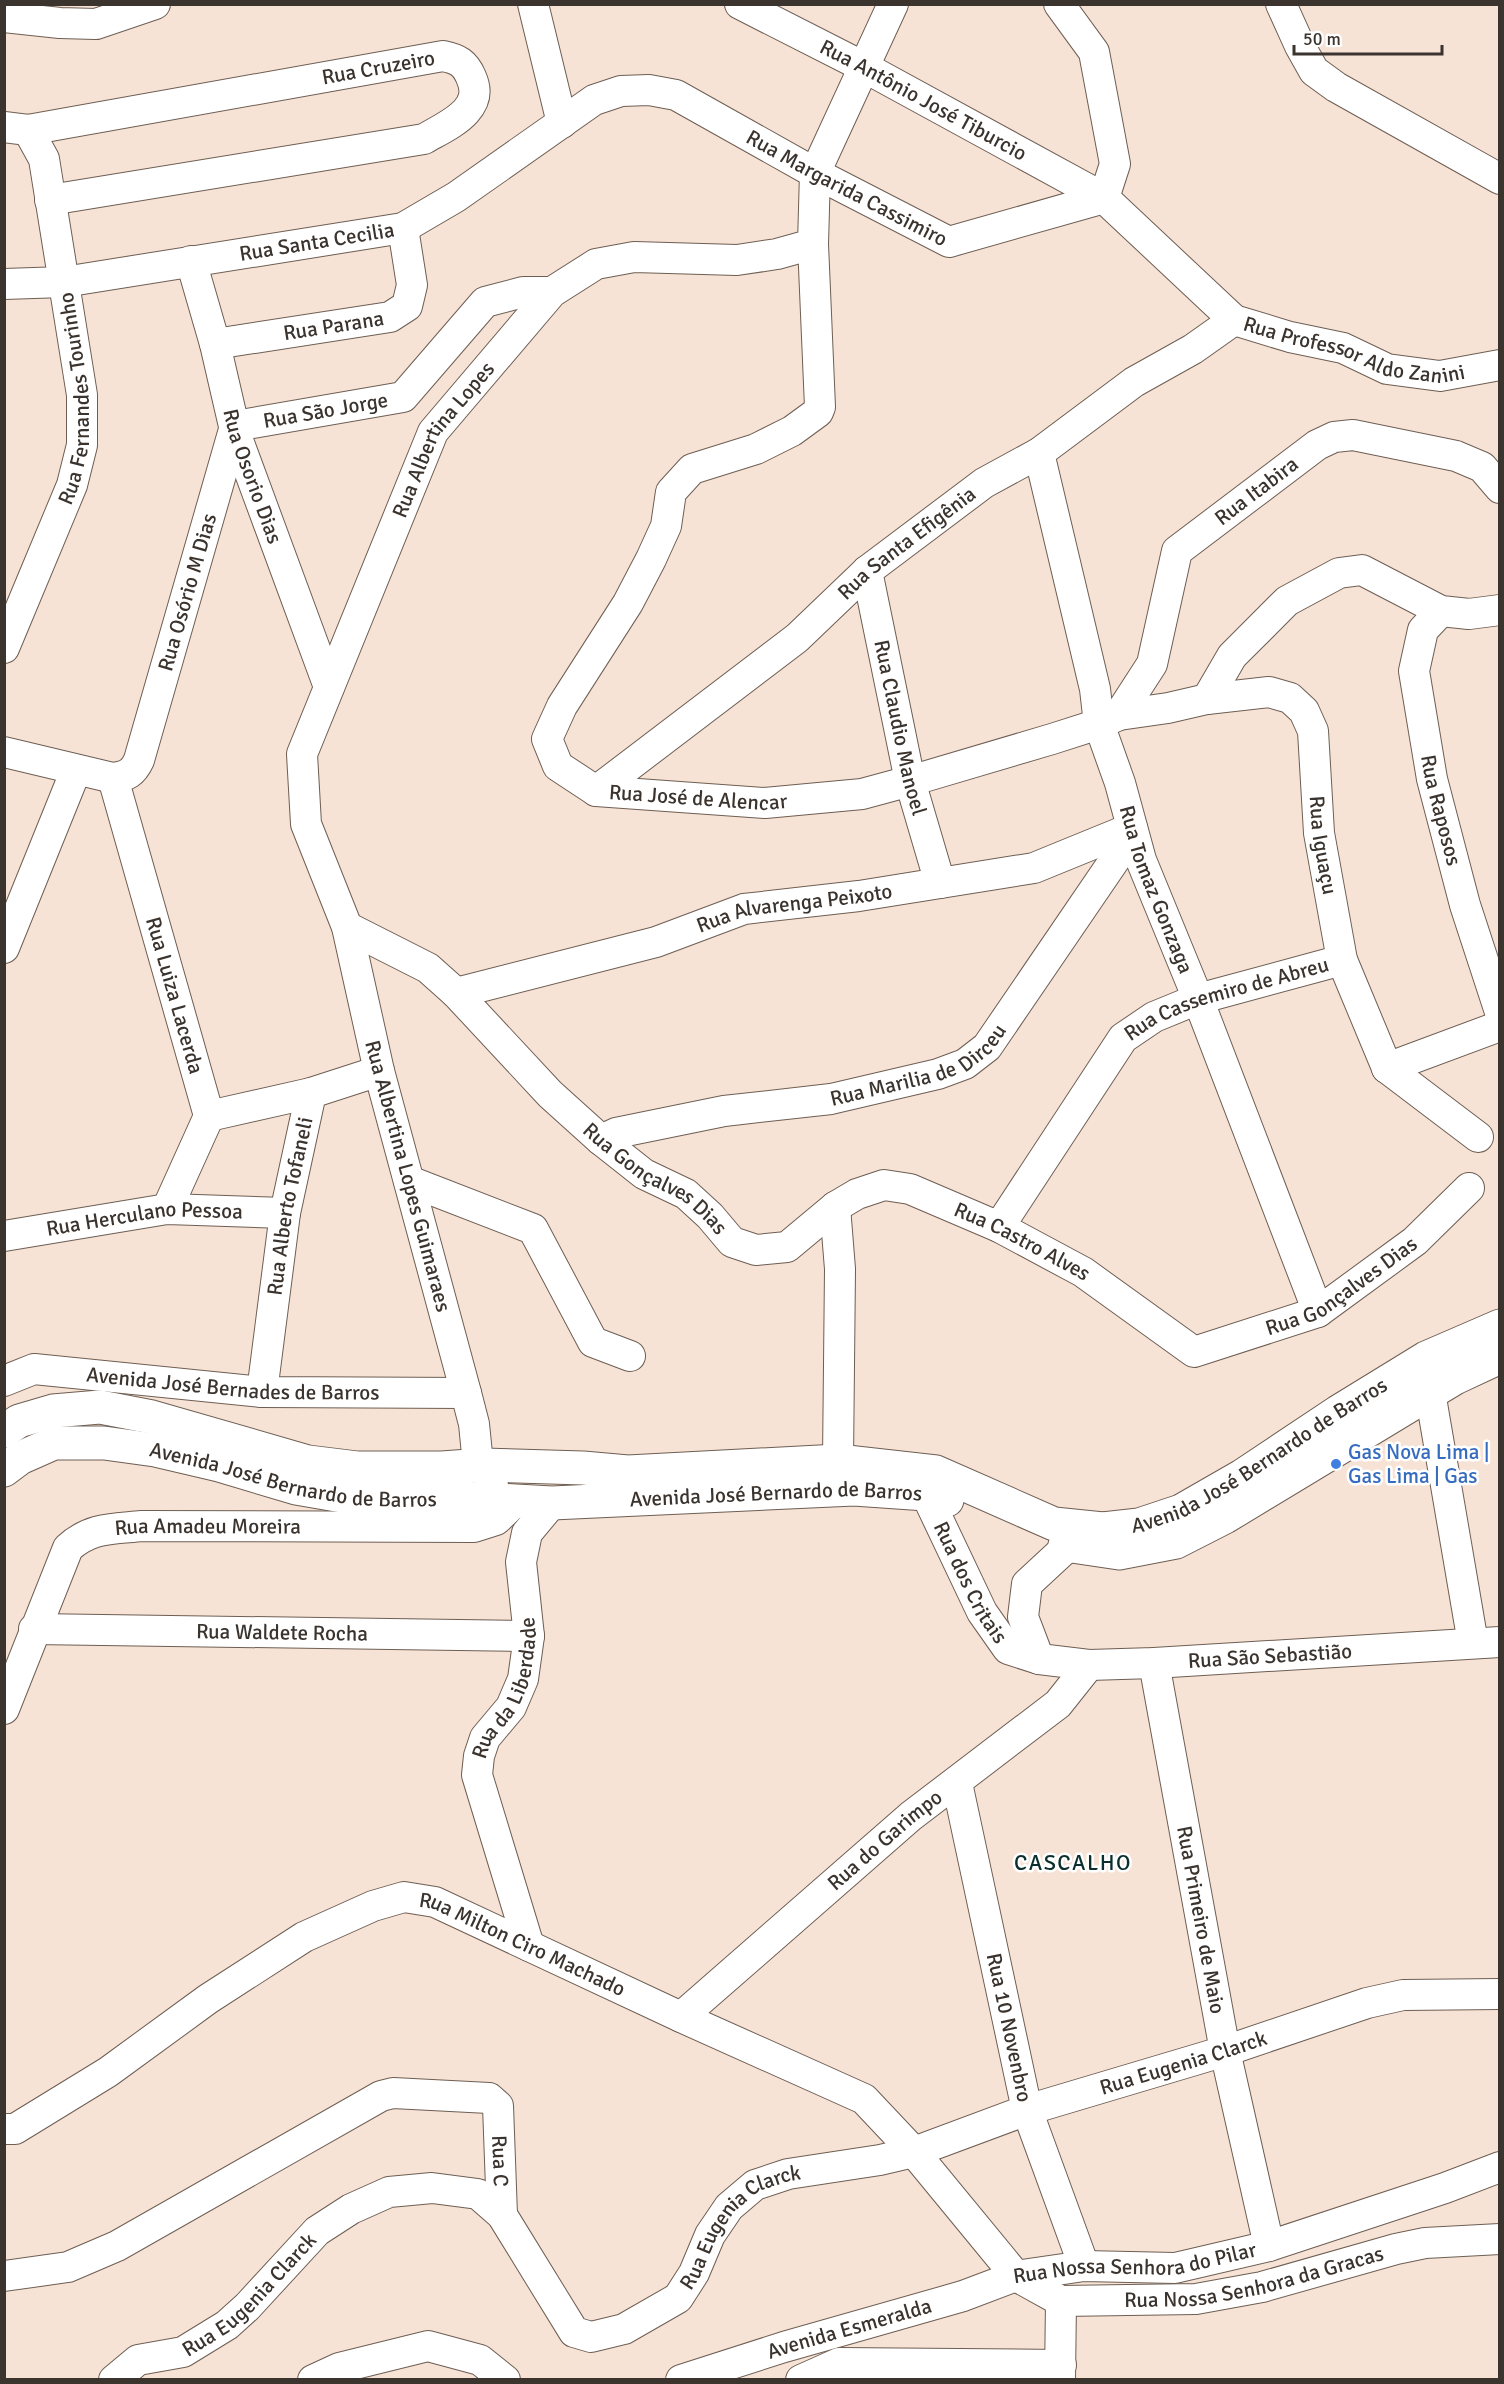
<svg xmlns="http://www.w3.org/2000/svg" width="1504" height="2384" font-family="Signika,sans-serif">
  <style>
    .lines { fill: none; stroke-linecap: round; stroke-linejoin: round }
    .minor-casing { stroke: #6e5e53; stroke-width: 32 }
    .major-casing { stroke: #6e5e53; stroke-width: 35 }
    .minor { stroke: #fff; stroke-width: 30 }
    .major { stroke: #fff; stroke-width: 33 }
    .shop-dot { fill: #3f7fe0; stroke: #fff; stroke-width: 2 }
    .labels { text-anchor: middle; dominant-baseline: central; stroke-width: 5; stroke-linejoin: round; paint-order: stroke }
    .street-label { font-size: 21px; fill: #3a332e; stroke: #fff }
    .shop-label { font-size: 21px; fill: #366cbe; stroke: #fff; text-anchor: start }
    .neighbourhood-label { font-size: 22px; letter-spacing: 1.5px; fill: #0b2f2f; stroke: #fff }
  </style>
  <rect width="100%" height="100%" fill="#f6e3d6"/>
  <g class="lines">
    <defs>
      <g id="minor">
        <path d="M 533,4 L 562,123"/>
        <path id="s1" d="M 740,4 L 864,67 L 1104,198 L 1234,320 L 1290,337 L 1343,348 L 1387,369 L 1440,376 L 1500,365"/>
        <path d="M 1059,4 L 1094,52 L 1115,164 L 1104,198"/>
        <path d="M 1281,4 L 1300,46 L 1314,71 L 1336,87 L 1500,179"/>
        <path d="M 4,17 L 60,23 L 96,24 L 155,4"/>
        <path id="s2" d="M 4,127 L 28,130 L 443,56 C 458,59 465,63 471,77 C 486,110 448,125 424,139 L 50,200"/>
        <path id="s3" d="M 813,244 L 820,407 L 818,412 L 792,431 L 756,449 L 692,469 L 671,492 L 666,526 L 651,559 L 628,603 L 562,706 L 547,739 L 558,766 L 596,791 L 765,803 L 862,794 L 910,781 L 1052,739 L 1099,724 L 1119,715 L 1168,708 L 1207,699 L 1269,692 L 1290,698 L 1304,711 L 1313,731 L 1319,833 L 1342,960 L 1387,1068"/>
        <path id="s4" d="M 191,261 L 215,344 L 236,435 L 329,687"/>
        <path id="s5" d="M 4,284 L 64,282 L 403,228 L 456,197 L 594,100 L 621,91 L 649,90 L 676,95 L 815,173 L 949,242 L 1104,198"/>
        <path id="s6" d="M 215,344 L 390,317 L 407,306 L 412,285 L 403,228"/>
        <path id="s7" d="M 1039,453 L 1095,689 L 1099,724 L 1120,783 L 1141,860 L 1198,999 L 1318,1312"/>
        <path id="s8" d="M 867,571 L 910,781 L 940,883"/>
        <path id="s9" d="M 1441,611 L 1423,630 L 1414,671 L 1432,779 L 1465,905 L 1500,1012"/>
        <path id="s10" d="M 4,648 L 72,485 L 82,445 L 82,395 L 44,159 L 28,130"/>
        <path d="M 1207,699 L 1232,656 L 1287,601 L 1339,573 L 1362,570 L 1441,611 L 1469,614 L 1500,610"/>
        <path id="s11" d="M 1119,715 L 1152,664 L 1177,551 L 1317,445 L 1334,437 L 1353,435 L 1456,456 L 1482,467 L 1500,488"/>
        <path id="s12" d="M 4,752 L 113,778 C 127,776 133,773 139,760 L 235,426 L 403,397 L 485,302 L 523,292 L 552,292"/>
        <path id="s13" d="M 113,778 L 209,1116 L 167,1209"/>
        <path id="s14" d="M 596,791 L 797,638 L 867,571 L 984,483 L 1039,453 L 1134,382 L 1193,349 L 1234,320"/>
        <path id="s15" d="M 347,927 L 428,968 L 456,993 L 550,1094 L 601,1140 L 644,1174 L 686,1194 L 710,1216 L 732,1242 L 756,1250 L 787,1247 L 835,1207 L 857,1194 L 884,1185 L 910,1189 L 999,1227 L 1083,1272 L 1194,1352 L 1318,1312 L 1415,1241 L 1469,1188"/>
        <path d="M 4,948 L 76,770"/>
        <path id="s16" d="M 456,993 L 656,942 L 744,909 L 859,896 L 1034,868 L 1132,828"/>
        <path d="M 1387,1068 L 1500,1026"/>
        <path d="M 1387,1068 L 1478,1137"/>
        <path d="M 209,1116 L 311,1093"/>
        <path id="s17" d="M 601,1140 L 616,1133 L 724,1111 L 831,1099 L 938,1074 L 965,1064 L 987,1047 L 1133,833"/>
        <path d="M 409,1181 L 533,1229 L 593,1342 L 630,1356"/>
        <path d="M 835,1207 L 840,1269 L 838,1461"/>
        <path id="s18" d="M 999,1227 L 1123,1038 L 1154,1017 L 1198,999 L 1342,960"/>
        <path id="s19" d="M 4,1236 L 167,1209 L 285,1213"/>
        <path id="s20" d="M 4,1381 L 34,1369 L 262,1392 L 466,1393"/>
        <path id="s21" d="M 262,1392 L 285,1213 L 311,1093 L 379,1071"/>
        <path d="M 1430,1392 L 1473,1643"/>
        <path id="s22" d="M 493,1486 L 477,1454 L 474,1424 L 466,1393 L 379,1071 L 347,927 L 306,824 L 302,754 L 433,432 L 552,292 L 596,264 L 634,257 L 737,260 L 777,254 L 813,244 L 815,173 L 893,4"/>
        <path id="s23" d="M 926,1494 L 982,1612 L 1008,1649 L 1039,1659 L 1089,1665 L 1154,1663 L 1500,1642"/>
        <path id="s24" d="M 34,1629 L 529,1636"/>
        <path d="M 1039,1659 L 1023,1617 L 1027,1584 L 1068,1546"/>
        <path id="s25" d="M 1154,1663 L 1225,2051 L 1269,2246"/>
        <path id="s26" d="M 4,1709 L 68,1548 C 91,1527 113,1529 142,1526 L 474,1527 L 496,1520 L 517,1500"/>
        <path id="s27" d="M 957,1783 L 1027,2110 L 1084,2266"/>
        <path id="s28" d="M 529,1946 L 477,1775 L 479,1756 L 485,1738 L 511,1707 L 523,1679 L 529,1636 L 521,1562 L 527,1533 L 552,1503"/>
        <path id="s29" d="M 681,2017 L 911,1816 L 1058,1704 L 1089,1665"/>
        <path id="s30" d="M 4,2129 L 15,2129 L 108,2072 L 208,1999 L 304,1937 L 373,1906 L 404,1897 L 435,1902 L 681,2017 L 864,2099 L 914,2152 L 1016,2276 L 1061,2301 L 1196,2299 L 1262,2287 L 1396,2249 L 1425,2243 L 1500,2239"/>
        <path id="s31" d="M 4,2276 L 68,2267 L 117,2246 L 381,2096 L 393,2093 L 489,2098 L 498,2106 L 502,2215"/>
        <path id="s32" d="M 114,2380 L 138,2360 L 183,2352 L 227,2325 L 247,2307 L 317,2231 L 351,2209 L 389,2192 L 432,2188 L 478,2194 L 502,2215 L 574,2332 L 591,2337 L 624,2329 L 678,2298 L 694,2273 L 710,2235 L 729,2207 L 755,2185 L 788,2174 L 880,2160 L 914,2152 L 1027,2110 L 1225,2051 L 1367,2003 L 1403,1995 L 1500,1994"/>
        <path d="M 313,2380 L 339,2368 L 428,2346 L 480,2360 L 505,2380"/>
        <path id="s33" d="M 681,2380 L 784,2347 L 963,2296 L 1016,2276 L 1084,2266 L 1175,2268 L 1269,2246 L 1445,2188 L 1500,2167"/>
        <path d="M 801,2380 L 839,2363 L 1061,2365"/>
        <path d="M 1060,2380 L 1061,2301"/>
      </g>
      <g id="major">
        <path id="s34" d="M 4,1431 L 19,1421 L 53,1411 L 100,1407 L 152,1417 L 308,1462 L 357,1468 L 442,1468 L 483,1465 L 583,1468 L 628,1472 L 838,1461 L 936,1472 L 1054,1524 L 1103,1529 L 1139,1525 L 1181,1511 L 1242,1476 L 1338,1412 L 1426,1358 L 1500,1326"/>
        <path id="s35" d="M 4,1470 L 20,1458 L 54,1443 L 104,1443 L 155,1450 L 219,1465 L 296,1488 L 354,1498 L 402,1500 L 462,1498 L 552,1503 L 854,1489 L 926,1494 L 947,1500"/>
        <path d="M 1065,1545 L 1119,1553 L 1176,1542 L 1225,1517 L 1455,1378 L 1500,1357"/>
      </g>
    </defs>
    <use href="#minor" class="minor-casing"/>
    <use href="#major" class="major-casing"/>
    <use href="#minor" class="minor"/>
    <use href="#major" class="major"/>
  </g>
  <circle class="shop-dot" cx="1336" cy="1464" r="6"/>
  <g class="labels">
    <g class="street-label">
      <text stroke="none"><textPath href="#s2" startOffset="380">Rua Cruzeiro</textPath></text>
      <text stroke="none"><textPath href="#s1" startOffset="207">Rua Antônio José Tiburcio</textPath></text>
      <text stroke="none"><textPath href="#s5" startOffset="912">Rua Margarida Cassimiro</textPath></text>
      <text stroke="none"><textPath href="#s5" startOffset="316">Rua Santa Cecilia</textPath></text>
      <text stroke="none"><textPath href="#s6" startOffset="120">Rua Parana</textPath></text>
      <text stroke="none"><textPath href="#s1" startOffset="716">Rua Professor Aldo Zanini</textPath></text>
      <text stroke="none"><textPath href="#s10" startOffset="264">Rua Fernandes Tourinho</textPath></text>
      <text stroke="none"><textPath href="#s12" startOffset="585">Rua São Jorge</textPath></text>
      <text stroke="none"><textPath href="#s22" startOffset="1106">Rua Albertina Lopes</textPath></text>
      <text stroke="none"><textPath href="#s4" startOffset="224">Rua Osorio Dias</textPath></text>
      <text stroke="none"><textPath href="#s11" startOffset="276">Rua Itabira</textPath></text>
      <text stroke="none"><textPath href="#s14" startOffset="398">Rua Santa Efigênia</textPath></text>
      <text stroke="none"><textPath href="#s12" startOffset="320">Rua Osório M Dias</textPath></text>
      <text stroke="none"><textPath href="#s8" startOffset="160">Rua Claudio Manoel</textPath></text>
      <text stroke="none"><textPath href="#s3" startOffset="795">Rua José de Alencar</textPath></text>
      <text stroke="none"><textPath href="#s9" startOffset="210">Rua Raposos</textPath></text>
      <text stroke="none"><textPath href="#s3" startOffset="1558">Rua Iguaçu</textPath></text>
      <text stroke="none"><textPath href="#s7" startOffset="453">Rua Tomaz Gonzaga</textPath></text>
      <text stroke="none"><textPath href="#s16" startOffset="350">Rua Alvarenga Peixoto</textPath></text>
      <text stroke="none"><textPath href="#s13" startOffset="226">Rua Luiza Lacerda</textPath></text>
      <text stroke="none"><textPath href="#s18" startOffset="338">Rua Cassemiro de Abreu</textPath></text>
      <text stroke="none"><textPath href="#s17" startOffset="330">Rua Marilia de Dirceu</textPath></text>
      <text transform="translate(408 1176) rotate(75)">Rua Albertina Lopes Guimaraes</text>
      <text stroke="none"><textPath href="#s15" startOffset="402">Rua Gonçalves Dias</textPath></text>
      <text stroke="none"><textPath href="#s21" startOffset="188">Rua Alberto Tofaneli</textPath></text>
      <text stroke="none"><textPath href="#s19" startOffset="142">Rua Herculano Pessoa</textPath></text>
      <text stroke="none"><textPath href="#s15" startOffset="826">Rua Castro Alves</textPath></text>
      <text stroke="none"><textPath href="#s15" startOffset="1194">Rua Gonçalves Dias</textPath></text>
      <text stroke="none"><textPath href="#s20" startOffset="232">Avenida José Bernades de Barros</textPath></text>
      <text stroke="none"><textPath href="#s34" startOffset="1299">Avenida José Bernardo de Barros</textPath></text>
      <text stroke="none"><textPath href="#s35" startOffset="300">Avenida José Bernardo de Barros</textPath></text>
      <text stroke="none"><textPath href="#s35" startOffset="786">Avenida José Bernardo de Barros</textPath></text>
      <text stroke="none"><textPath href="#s26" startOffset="318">Rua Amadeu Moreira</textPath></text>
      <text stroke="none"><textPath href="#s23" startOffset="99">Rua dos Critais</textPath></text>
      <text stroke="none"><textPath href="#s24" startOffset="248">Rua Waldete Rocha</textPath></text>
      <text stroke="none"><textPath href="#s23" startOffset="440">Rua São Sebastião</textPath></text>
      <text stroke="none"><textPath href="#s28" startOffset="273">Rua da Liberdade</textPath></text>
      <text stroke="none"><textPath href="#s29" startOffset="270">Rua do Garimpo</textPath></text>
      <text stroke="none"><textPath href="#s25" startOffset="261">Rua Primeiro de Maio</textPath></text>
      <text stroke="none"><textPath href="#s30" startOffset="594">Rua Milton Ciro Machado</textPath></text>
      <text stroke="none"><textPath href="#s27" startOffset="250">Rua 10 Novenbro</textPath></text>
      <text stroke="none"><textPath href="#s32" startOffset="1299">Rua Eugenia Clarck</textPath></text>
      <text stroke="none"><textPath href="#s31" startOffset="597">Rua C</textPath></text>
      <text stroke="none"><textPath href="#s32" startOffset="813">Rua Eugenia Clarck</textPath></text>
      <text stroke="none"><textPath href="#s33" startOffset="471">Rua Nossa Senhora do Pilar</textPath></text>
      <text stroke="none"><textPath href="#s30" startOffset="1450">Rua Nossa Senhora da Gracas</textPath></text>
      <text stroke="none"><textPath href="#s32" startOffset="165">Rua Eugenia Clarck</textPath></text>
      <text stroke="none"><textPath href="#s33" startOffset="176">Avenida Esmeralda</textPath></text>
    </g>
    <g class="shop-label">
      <text x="1348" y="1452">Gas Nova Lima |<tspan x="1348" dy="24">Gas Lima | Gas</tspan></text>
    </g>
    <g class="neighbourhood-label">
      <text x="1073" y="1862">CASCALHO</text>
    </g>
  </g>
  <rect width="1504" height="2384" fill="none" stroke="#3a332e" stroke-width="12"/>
  <path d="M1294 45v9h148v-9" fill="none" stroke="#3a332e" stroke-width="3"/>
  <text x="1303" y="45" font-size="18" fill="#3a332e" stroke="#ffffff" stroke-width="4.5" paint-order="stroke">50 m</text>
</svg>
